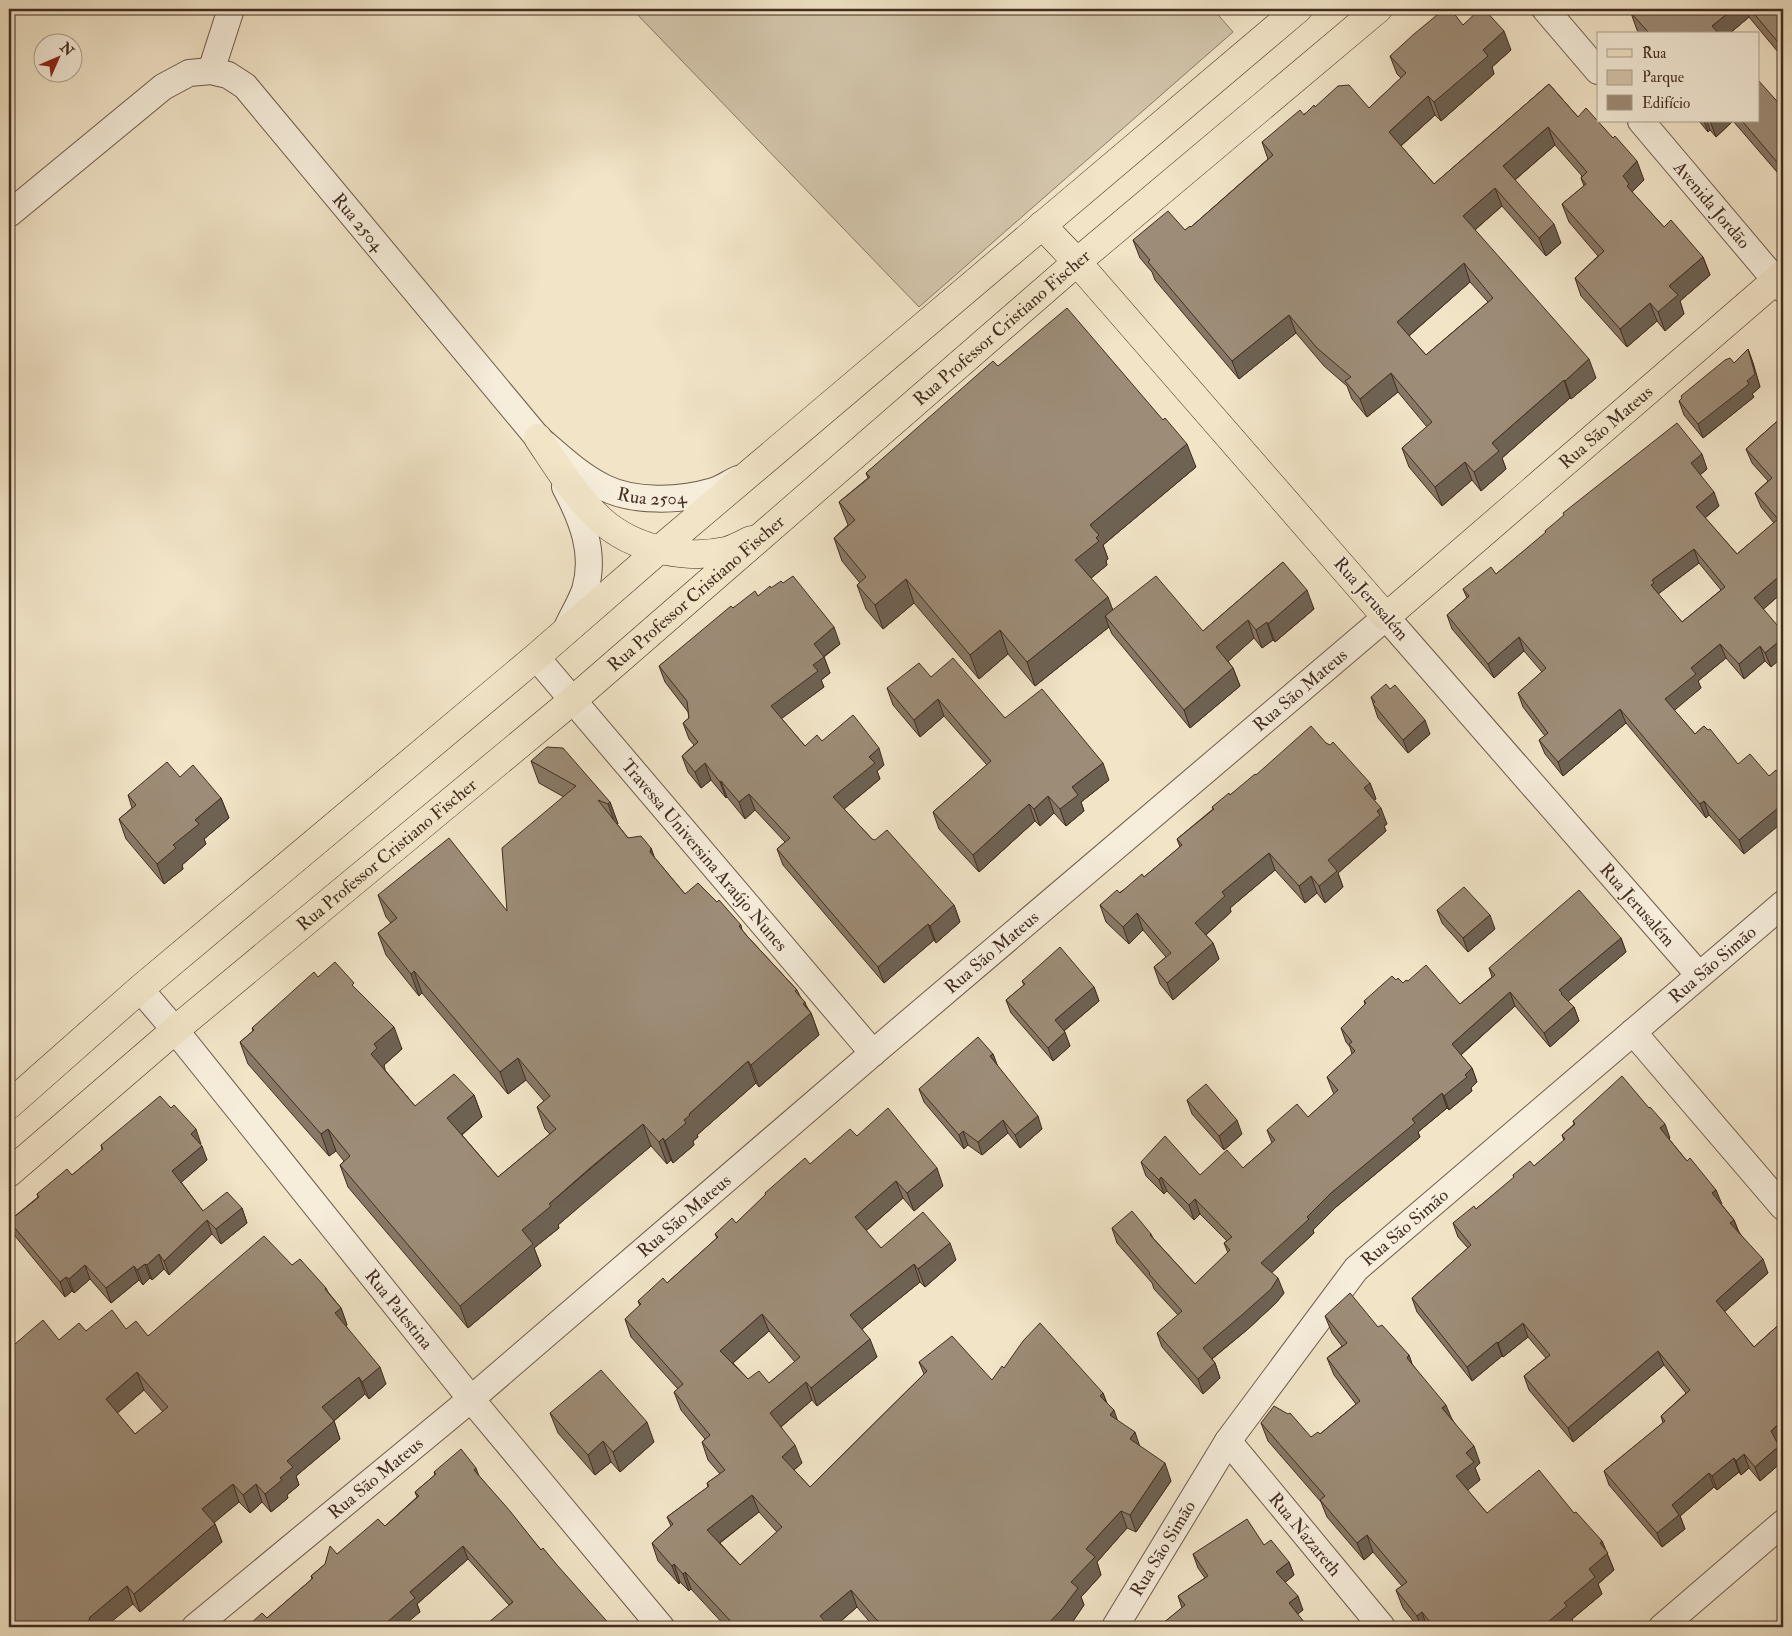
<svg xmlns="http://www.w3.org/2000/svg" width="1792" height="1636" font-family="'IM FELL Double Pica',serif">
  <style>
    .green { fill: #d3c5ab; stroke: #8b7866 }
    .lines { fill: none; stroke-linecap: round; stroke-linejoin: round }
    .minor-casing { stroke: #6e5a4a; stroke-width: 28 }
    .major-casing { stroke: #432c20; stroke-width: 29 }
    .minor { stroke: #f6eddb; stroke-width: 26 }
    .major { stroke: #f1e4c7; stroke-width: 28 }
    .wall { fill: #877866; stroke: #432c20; fill-rule: evenodd }
    .shaded-wall { fill: #6e6253; stroke: #432c20 }
    .building { fill: #9d8c77; stroke: #432c20; fill-rule: evenodd }
    .labels { text-anchor: middle; dominant-baseline: central; stroke-width: 4; stroke-linejoin: round; paint-order: stroke }
    .street-label { font-size: 18px; fill: #432c20; stroke: #f6eddb }
  </style>
  <rect width="100%" height="100%" fill="#f1e4c7"/>
  <filter id="stains"><feTurbulence type="fractalNoise" baseFrequency=".004" numOctaves="4"/><feColorMatrix values="0 0 0 0 .2 0 0 0 0 .09 0 0 0 0 .02 0 0 0 .5 -.17"/></filter>
  <radialGradient id="worn" r=".72"><stop offset=".6" stop-color="#630" stop-opacity="0"/><stop offset="1" stop-color="#630" stop-opacity=".3"/></radialGradient>
  <path class="green" d="M 632,9 L 1213,9 L 1233,32 L 919,307 Z"/>
  <g class="lines">
    <defs>
      <g id="minor">
        <path d="M 1545,9 L 1598,71"/>
        <path d="M 211,71 L 231,9"/>
        <path id="s1" d="M 1641,121 L 1783,289"/>
        <path id="s2" d="M 9,214 L 163,87 L 189,73 L 211,71 L 228,75 L 245,86 L 538,438 C 559,456 580,476 605,488 C 633,502 680,501 710,492 C 720,490 729,483 738,479"/>
        <path d="M 565,487 C 582,519 596,553 585,590 C 580,604 571,618 565,632"/>
        <path id="s3" d="M 536,657 L 873,1053"/>
        <path id="s4" d="M 140,989 L 175,1030 L 471,1399 L 661,1627"/>
        <path d="M 1633,1032 L 1783,1207"/>
        <path id="s5" d="M 1228,1441 L 1382,1627"/>
        <path id="s6" d="M 195,1627 L 471,1399 L 873,1053 L 1386,617 L 1699,975"/>
        <path id="s7" d="M 1115,1627 L 1228,1441 L 1356,1269 L 1783,904"/>
        <path d="M 1662,1627 L 1783,1523"/>
      </g>
      <g id="major">
        <path id="s8" d="M 1042,225 L 1077,262 L 1386,617 L 1783,274"/>
        <path d="M 538,438 C 557,466 575,497 601,520 C 633,549 684,560 726,551 C 734,549 743,544 751,540"/>
        <path d="M 9,1105 L 140,989 L 536,657 L 660,549 L 1298,9"/>
        <path id="s9" d="M 9,1173 L 175,1030 L 573,700 L 1077,262 L 1378,9"/>
      </g>
    </defs>
    <use href="#minor" class="minor-casing"/>
    <use href="#major" class="major-casing"/>
    <use href="#minor" class="minor"/>
    <use href="#major" class="major"/>
  </g>
  <path class="wall" d="M 1636,9 L 1783,9 L 1783,58 L 1749,17 L 1729,34 L 1640,34 L 1637,30 L 1631,13 Z
    M 1463,25 L 1511,50 L 1492,67 L 1494,74 L 1441,121 L 1435,115 L 1401,146 L 1434,184 L 1549,84 L 1578,117 L 1644,180 L 1632,192 L 1664,227 L 1703,257 L 1710,275 L 1680,301 L 1684,314 L 1665,331 L 1657,321 L 1627,347 L 1581,296 L 1575,278 L 1598,256 L 1569,222 L 1562,204 L 1584,186 L 1581,178 L 1582,176 L 1555,145 L 1515,180 L 1561,243 L 1546,256 L 1502,206 L 1475,230 L 1596,378 L 1571,399 L 1570,398 L 1502,458 L 1506,469 L 1481,491 L 1472,480 L 1442,506 L 1409,467 L 1402,448 L 1427,427 L 1398,392 L 1367,417 L 1352,399 L 1347,386 L 1324,366 L 1296,333 L 1239,379 L 1155,280 L 1152,272 L 1140,258 L 1133,240 L 1185,230 L 1191,227 L 1268,159 L 1262,142 L 1315,107 L 1369,108 L 1401,78 L 1397,74 L 1390,56 ZM 1470,282 L 1488,302 L 1426,355 L 1409,336 Z
    M 1783,108 L 1783,179 L 1733,121 L 1758,121 Z
    M 1699,121 L 1733,121 L 1716,137 L 1710,130 L 1708,132 Z
    M 1748,349 L 1753,363 L 1760,387 L 1752,394 L 1754,397 L 1703,438 L 1684,415 L 1679,401 L 1734,363 Z
    M 998,366 L 1196,467 L 1103,545 L 1108,559 L 1106,561 L 1107,565 L 1091,578 L 1113,610 L 1203,631 L 1283,562 L 1314,609 L 1275,642 L 1273,640 L 1262,648 L 1254,638 L 1228,661 L 1233,668 L 1240,686 L 1190,728 L 1112,634 L 1109,627 L 1035,686 L 1008,654 L 979,679 L 914,603 L 883,629 L 866,609 L 857,585 L 860,583 L 842,561 L 834,538 L 848,525 L 839,502 L 868,478 L 866,473 Z
    M 1783,416 L 1783,592 L 1763,609 L 1771,667 L 1765,661 L 1744,679 L 1726,658 L 1698,681 L 1701,688 L 1674,710 L 1695,734 L 1704,726 L 1744,854 L 1709,815 L 1706,818 L 1626,723 L 1563,776 L 1545,754 L 1539,740 L 1545,736 L 1523,707 L 1518,693 L 1542,672 L 1524,651 L 1494,678 L 1452,629 L 1447,615 L 1467,598 L 1463,589 L 1496,574 L 1546,533 L 1545,531 L 1707,469 L 1700,475 L 1719,506 L 1705,518 L 1737,554 L 1774,523 L 1761,507 L 1755,493 L 1768,481 L 1752,463 L 1746,449 ZM 1699,563 L 1721,590 L 1682,622 L 1658,594 Z
    M 771,588 L 840,644 L 824,657 L 830,673 L 821,680 L 824,687 L 781,718 L 805,746 L 822,741 L 884,765 L 877,771 L 880,779 L 844,809 L 872,839 L 954,905 L 960,922 L 936,943 L 934,940 L 884,983 L 783,865 L 777,849 L 785,842 L 755,810 L 745,819 L 727,797 L 726,798 L 711,780 L 701,788 L 688,772 L 682,756 L 694,745 L 689,739 L 683,723 L 689,718 L 688,712 L 665,682 L 659,666 L 733,608 L 758,596 Z
    M 931,677 L 1005,718 L 1109,780 L 1081,802 L 1084,811 L 1066,826 L 1054,813 L 1040,826 L 1035,821 L 979,872 L 939,829 L 933,812 L 987,765 L 944,716 L 920,737 L 893,705 L 887,688 Z
    M 1371,697 L 1430,734 L 1408,753 L 1378,718 Z
    M 1326,743 L 1370,783 L 1376,799 L 1374,800 L 1387,824 L 1384,826 L 1386,831 L 1338,873 L 1343,887 L 1325,903 L 1317,893 L 1305,903 L 1275,870 L 1230,908 L 1231,912 L 1206,935 L 1213,943 L 1219,959 L 1173,1000 L 1160,984 L 1154,967 L 1166,957 L 1143,930 L 1129,944 L 1106,922 L 1100,905 L 1144,877 L 1180,847 L 1177,839 L 1213,809 L 1212,807 L 1230,795 L 1256,775 Z
    M 531,761 L 610,802 L 618,824 L 617,824 L 628,838 L 651,848 L 654,857 L 685,894 L 741,925 L 742,930 L 747,936 L 797,990 L 800,996 L 811,1013 L 819,1035 L 759,1087 L 756,1083 L 697,1135 L 698,1137 L 693,1141 L 694,1145 L 673,1163 L 671,1160 L 667,1164 L 651,1146 L 598,1190 L 558,1225 L 559,1228 L 534,1248 L 541,1266 L 468,1328 L 348,1187 L 340,1165 L 344,1161 L 336,1151 L 329,1156 L 248,1064 L 240,1042 L 253,1031 L 252,1028 L 318,977 L 356,990 L 402,1049 L 384,1065 L 385,1070 L 415,1106 L 474,1095 L 482,1117 L 462,1135 L 498,1177 L 550,1134 L 545,1129 L 537,1107 L 544,1101 L 526,1080 L 508,1094 L 422,993 L 419,996 L 386,955 L 378,933 L 391,923 L 386,917 L 378,895 L 507,911 L 564,797 L 539,783 Z
    M 180,777 L 221,798 L 229,818 L 204,839 L 206,844 L 182,865 L 183,869 L 164,884 L 126,839 L 119,819 L 132,808 L 128,795 Z
    M 1437,910 L 1495,929 L 1468,952 L 1442,923 Z
    M 1621,938 L 1626,952 L 1568,1001 L 1574,1007 L 1579,1021 L 1550,1047 L 1515,1006 L 1461,1055 L 1472,1068 L 1477,1082 L 1471,1088 L 1472,1091 L 1449,1110 L 1447,1108 L 1418,1132 L 1420,1137 L 1336,1207 L 1313,1230 L 1314,1233 L 1271,1273 L 1284,1293 L 1276,1303 L 1248,1329 L 1212,1359 L 1215,1363 L 1220,1378 L 1203,1394 L 1162,1347 L 1157,1333 L 1178,1315 L 1154,1289 L 1152,1283 L 1117,1243 L 1112,1228 L 1151,1234 L 1153,1238 L 1195,1284 L 1228,1253 L 1224,1243 L 1227,1241 L 1200,1214 L 1194,1220 L 1167,1191 L 1164,1194 L 1146,1176 L 1141,1162 L 1200,1175 L 1243,1168 L 1272,1143 L 1267,1130 L 1308,1117 L 1334,1094 L 1333,1092 L 1327,1077 L 1352,1054 L 1350,1047 L 1346,1042 L 1341,1028 L 1365,1004 L 1364,1001 L 1396,980 L 1403,983 L 1408,981 L 1460,1004 L 1492,977 L 1489,968 Z
    M 1022,981 L 1094,987 L 1099,1001 L 1064,1031 L 1070,1046 L 1053,1061 L 1011,1013 L 1006,1000 L 1024,985 Z
    M 993,1054 L 997,1065 L 1042,1129 L 1020,1148 L 1008,1133 L 982,1155 L 968,1145 L 964,1149 L 924,1102 L 919,1089 Z
    M 1187,1100 L 1242,1134 L 1224,1150 L 1192,1114 Z
    M 1573,1121 L 1670,1138 L 1669,1139 L 1687,1161 L 1716,1190 L 1721,1204 L 1734,1220 L 1739,1232 L 1768,1273 L 1724,1312 L 1754,1347 L 1783,1321 L 1783,1438 L 1778,1443 L 1783,1457 L 1783,1461 L 1760,1481 L 1749,1468 L 1741,1475 L 1739,1472 L 1717,1490 L 1714,1487 L 1680,1516 L 1685,1529 L 1662,1547 L 1609,1485 L 1604,1471 L 1663,1423 L 1661,1416 L 1686,1393 L 1664,1365 L 1573,1442 L 1529,1390 L 1524,1376 L 1546,1358 L 1528,1337 L 1503,1357 L 1502,1356 L 1472,1381 L 1417,1312 L 1412,1298 L 1468,1248 L 1458,1237 L 1453,1223 L 1476,1209 L 1514,1178 L 1513,1175 L 1534,1166 L 1564,1141 L 1562,1135 L 1574,1124 Z
    M 857,1136 L 943,1186 L 914,1211 L 903,1198 L 866,1231 L 881,1248 L 956,1260 L 925,1287 L 920,1282 L 862,1329 L 877,1357 L 817,1406 L 812,1400 L 781,1427 L 802,1463 L 794,1470 L 810,1487 L 924,1374 L 919,1362 L 992,1380 L 1004,1368 L 1103,1393 L 1107,1403 L 1117,1420 L 1171,1481 L 1136,1532 L 1127,1528 L 1097,1562 L 1101,1575 L 1081,1597 L 1084,1605 L 1069,1627 L 874,1627 L 857,1607 L 834,1627 L 726,1627 L 691,1589 L 689,1591 L 680,1582 L 679,1584 L 658,1561 L 652,1543 L 671,1526 L 667,1517 L 708,1487 L 707,1483 L 720,1474 L 708,1460 L 702,1442 L 705,1439 L 681,1410 L 674,1392 L 678,1389 L 631,1337 L 625,1319 L 640,1306 L 638,1301 L 667,1283 L 717,1238 L 715,1234 L 736,1223 L 766,1195 L 765,1193 ZM 769,1331 L 795,1362 L 769,1383 L 748,1379 L 733,1363 ZM 759,1512 L 777,1532 L 740,1565 L 720,1543 Z
    M 200,1144 L 207,1160 L 181,1182 L 203,1211 L 242,1208 L 247,1223 L 221,1244 L 212,1234 L 169,1275 L 164,1269 L 152,1280 L 150,1278 L 143,1285 L 139,1280 L 111,1303 L 90,1279 L 74,1293 L 72,1291 L 65,1297 L 15,1236 L 9,1221 L 38,1197 L 37,1194 L 72,1175 L 102,1150 L 101,1145 L 201,1144 Z
    M 292,1265 L 326,1288 L 328,1292 L 341,1308 L 347,1325 L 346,1326 L 386,1384 L 369,1399 L 365,1394 L 334,1421 L 340,1439 L 296,1476 L 299,1485 L 287,1495 L 288,1498 L 271,1512 L 262,1502 L 250,1513 L 239,1502 L 214,1522 L 215,1524 L 222,1542 L 140,1612 L 133,1604 L 15,1344 L 59,1340 L 86,1331 L 126,1329 L 148,1336 ZM 144,1390 L 163,1412 L 135,1434 L 117,1413 Z
    M 1325,1316 L 1378,1327 L 1409,1355 L 1412,1364 L 1452,1419 L 1480,1463 L 1475,1468 L 1480,1480 L 1467,1490 L 1487,1513 L 1574,1513 L 1602,1541 L 1614,1570 L 1598,1584 L 1602,1594 L 1572,1619 L 1573,1623 L 1569,1627 L 1418,1627 L 1403,1608 L 1396,1590 L 1402,1586 L 1373,1552 L 1364,1560 L 1327,1517 L 1321,1502 L 1268,1441 L 1261,1423 L 1311,1437 L 1320,1434 L 1356,1404 L 1334,1375 L 1327,1358 L 1342,1346 L 1332,1333 Z
    M 550,1413 L 654,1442 L 620,1472 L 611,1462 L 595,1475 L 558,1433 Z
    M 434,1472 L 480,1477 L 541,1550 L 557,1565 L 509,1605 L 468,1559 L 417,1604 L 420,1612 L 267,1618 L 312,1579 L 311,1576 L 337,1554 L 385,1526 L 417,1497 L 415,1492 L 435,1475 Z
    M 1264,1545 L 1289,1562 L 1294,1575 L 1285,1582 L 1303,1610 L 1297,1614 L 1308,1627 L 1163,1627 L 1162,1624 L 1182,1608 L 1178,1596 L 1205,1578 L 1198,1568 L 1193,1554 Z"/>
  <path class="shaded-wall" d="M 1733,9 L 1746,9 L 1749,17 L 1729,34 L 1715,34 L 1712,26 Z
    M 1504,31 L 1511,50 L 1492,67 L 1494,74 L 1441,121 L 1434,102 L 1483,50 Z
    M 1428,96 L 1435,115 L 1396,150 L 1389,132 Z
    M 1704,121 L 1707,121 L 1710,130 L 1708,132 Z
    M 1710,121 L 1733,121 L 1716,137 Z
    M 1548,127 L 1555,145 L 1510,184 L 1503,166 Z
    M 1637,161 L 1644,180 L 1632,192 L 1633,204 L 1623,176 Z
    M 1495,188 L 1502,206 L 1470,234 L 1463,216 Z
    M 1554,224 L 1561,243 L 1546,256 L 1539,238 Z
    M 1703,257 L 1710,275 L 1680,301 L 1684,314 L 1665,331 L 1658,312 L 1669,286 Z
    M 1464,263 L 1470,282 L 1404,340 L 1397,322 Z
    M 1650,303 L 1657,321 L 1627,347 L 1620,329 Z
    M 1289,315 L 1296,333 L 1239,379 L 1232,361 Z
    M 1748,349 L 1753,363 L 1760,387 L 1752,394 L 1754,397 L 1703,438 L 1698,424 L 1747,381 Z
    M 1589,359 L 1596,378 L 1571,399 L 1565,381 Z
    M 1391,373 L 1398,392 L 1367,417 L 1360,399 Z
    M 1564,380 L 1570,398 L 1502,458 L 1506,469 L 1481,491 L 1474,472 L 1492,443 Z
    M 1187,444 L 1196,467 L 1103,545 L 1108,559 L 1106,561 L 1107,565 L 1084,584 L 1075,560 L 1090,525 Z
    M 1702,454 L 1707,469 L 1696,478 L 1691,463 Z
    M 1465,462 L 1472,480 L 1442,506 L 1435,487 Z
    M 1714,492 L 1719,506 L 1701,521 L 1696,507 Z
    M 1694,549 L 1699,563 L 1658,594 L 1651,585 L 1652,580 Z
    M 1783,573 L 1783,592 L 1759,613 L 1754,598 Z
    M 906,579 L 914,603 L 883,629 L 875,605 Z
    M 1307,590 L 1314,609 L 1275,642 L 1268,624 Z
    M 1108,597 L 1117,621 L 1105,616 L 1109,627 L 1035,686 L 1027,662 Z
    M 1248,620 L 1254,638 L 1223,666 L 1216,647 Z
    M 1267,622 L 1273,640 L 1262,648 L 1256,630 Z
    M 834,627 L 840,644 L 823,657 L 824,657 L 830,673 L 821,680 L 824,687 L 777,722 L 771,706 L 813,665 L 814,644 Z
    M 1000,630 L 1008,654 L 979,679 L 970,655 Z
    M 1519,637 L 1524,651 L 1494,678 L 1488,664 Z
    M 1783,638 L 1783,657 L 1771,667 L 1765,653 Z
    M 1720,644 L 1726,658 L 1698,681 L 1701,688 L 1670,714 L 1665,699 L 1691,668 Z
    M 1760,646 L 1765,661 L 1744,679 L 1739,664 Z
    M 1233,668 L 1240,686 L 1190,728 L 1184,710 Z
    M 938,699 L 944,716 L 920,737 L 914,720 Z
    M 1620,709 L 1626,723 L 1563,776 L 1558,762 Z
    M 1425,720 L 1430,734 L 1408,753 L 1403,740 Z
    M 879,748 L 884,765 L 877,771 L 880,779 L 839,813 L 833,797 L 869,757 Z
    M 705,763 L 711,780 L 701,788 L 695,772 Z
    M 1103,763 L 1109,780 L 1081,802 L 1084,811 L 1066,826 L 1060,809 L 1072,787 Z
    M 721,781 L 727,797 L 726,798 L 720,782 Z
    M 1370,783 L 1376,799 L 1370,804 L 1364,788 Z
    M 749,794 L 755,810 L 745,819 L 739,802 Z
    M 1048,796 L 1054,813 L 1040,826 L 1034,809 Z
    M 221,798 L 229,818 L 204,839 L 206,844 L 182,865 L 183,869 L 164,884 L 157,864 L 195,820 Z
    M 1704,801 L 1709,815 L 1706,818 L 1700,804 Z
    M 610,802 L 618,824 L 616,826 L 608,804 Z
    M 1029,804 L 1035,821 L 979,872 L 973,855 Z
    M 1783,804 L 1783,822 L 1744,854 L 1739,840 Z
    M 1381,808 L 1387,824 L 1384,826 L 1386,831 L 1338,873 L 1343,887 L 1325,903 L 1319,886 L 1328,860 Z
    M 651,848 L 659,870 L 650,852 Z
    M 1269,853 L 1275,870 L 1230,908 L 1231,912 L 1201,939 L 1195,923 L 1222,892 Z
    M 1311,876 L 1317,893 L 1305,903 L 1299,886 Z
    M 954,905 L 960,922 L 936,943 L 930,926 Z
    M 1137,913 L 1143,930 L 1129,944 L 1123,927 Z
    M 1490,915 L 1495,929 L 1468,952 L 1463,938 Z
    M 928,924 L 934,940 L 884,983 L 878,967 Z
    M 1621,938 L 1626,952 L 1566,1003 L 1568,1008 L 1559,990 Z
    M 1213,943 L 1219,959 L 1173,1000 L 1167,983 Z
    M 414,971 L 422,993 L 419,996 L 411,974 Z
    M 1094,987 L 1099,1001 L 1060,1034 L 1055,1020 Z
    M 1510,992 L 1515,1006 L 1457,1058 L 1452,1044 Z
    M 805,1002 L 809,1014 L 811,1013 L 819,1035 L 759,1087 L 751,1065 Z
    M 1574,1007 L 1579,1021 L 1550,1047 L 1544,1033 Z
    M 394,1027 L 402,1049 L 384,1065 L 385,1070 L 379,1076 L 371,1054 L 374,1044 Z
    M 1065,1032 L 1070,1046 L 1053,1061 L 1048,1048 Z
    M 993,1054 L 998,1067 L 990,1056 Z
    M 518,1058 L 526,1080 L 508,1094 L 500,1072 Z
    M 748,1061 L 756,1083 L 697,1135 L 698,1137 L 693,1141 L 694,1145 L 673,1163 L 665,1141 L 689,1114 Z
    M 1472,1068 L 1477,1082 L 1471,1088 L 1472,1091 L 1449,1110 L 1444,1096 Z
    M 1442,1093 L 1447,1108 L 1418,1132 L 1420,1137 L 1336,1207 L 1313,1230 L 1314,1233 L 1266,1278 L 1261,1263 L 1331,1193 L 1412,1119 Z
    M 474,1095 L 482,1117 L 455,1140 L 447,1118 Z
    M 1038,1116 L 1042,1129 L 1020,1148 L 1015,1135 Z
    M 1003,1120 L 1008,1133 L 982,1155 L 978,1142 Z
    M 1237,1120 L 1242,1134 L 1224,1150 L 1219,1136 Z
    M 643,1124 L 651,1146 L 558,1225 L 559,1228 L 534,1248 L 541,1266 L 468,1328 L 460,1306 L 522,1230 L 549,1204 Z
    M 1665,1124 L 1670,1138 L 1665,1142 L 1660,1128 Z
    M 196,1129 L 201,1144 L 196,1148 L 191,1134 Z
    M 328,1129 L 336,1151 L 329,1156 L 321,1134 Z
    M 963,1131 L 968,1145 L 964,1149 L 959,1135 Z
    M 663,1138 L 671,1160 L 667,1164 L 659,1142 Z
    M 202,1146 L 207,1160 L 177,1186 L 172,1171 Z
    M 937,1168 L 943,1186 L 914,1211 L 907,1193 Z
    M 1161,1177 L 1167,1191 L 1164,1194 L 1159,1180 Z
    M 896,1181 L 903,1198 L 861,1235 L 855,1217 Z
    M 1716,1190 L 1722,1204 L 1717,1208 L 1712,1193 Z
    M 1195,1199 L 1200,1214 L 1194,1220 L 1189,1205 Z
    M 242,1208 L 247,1223 L 221,1244 L 216,1229 Z
    M 207,1220 L 212,1234 L 169,1275 L 164,1261 Z
    M 1734,1220 L 1739,1234 L 1730,1223 Z
    M 950,1243 L 956,1260 L 925,1287 L 918,1269 Z
    M 159,1254 L 164,1269 L 152,1280 L 147,1265 Z
    M 1763,1259 L 1768,1273 L 1721,1315 L 1716,1301 Z
    M 145,1264 L 150,1278 L 143,1285 L 137,1270 Z
    M 914,1264 L 920,1282 L 857,1333 L 850,1315 Z
    M 85,1265 L 90,1279 L 74,1293 L 69,1279 Z
    M 134,1266 L 139,1280 L 111,1303 L 106,1288 Z
    M 66,1277 L 72,1291 L 65,1297 L 60,1282 Z
    M 1278,1278 L 1284,1293 L 1276,1303 L 1248,1329 L 1208,1362 L 1203,1348 Z
    M 341,1308 L 347,1325 L 342,1330 L 335,1313 Z
    M 762,1314 L 769,1331 L 727,1368 L 720,1351 Z
    M 1523,1323 L 1528,1337 L 1503,1357 L 1498,1343 Z
    M 870,1339 L 877,1357 L 817,1406 L 811,1388 Z
    M 1497,1342 L 1502,1356 L 1472,1381 L 1467,1367 Z
    M 1658,1351 L 1664,1365 L 1573,1442 L 1568,1428 Z
    M 1409,1355 L 1415,1373 L 1407,1358 Z
    M 1215,1363 L 1220,1378 L 1203,1394 L 1198,1379 Z
    M 380,1367 L 386,1384 L 369,1399 L 362,1382 Z
    M 137,1372 L 144,1390 L 113,1417 L 106,1399 Z
    M 359,1377 L 365,1394 L 329,1425 L 322,1407 Z
    M 806,1382 L 812,1400 L 776,1431 L 770,1413 Z
    M 1103,1393 L 1109,1411 L 1100,1396 Z
    M 1446,1405 L 1453,1422 L 1442,1408 Z
    M 1114,1410 L 1120,1428 L 1110,1415 Z
    M 1783,1420 L 1783,1438 L 1776,1445 L 1771,1431 Z
    M 334,1421 L 340,1439 L 296,1476 L 299,1485 L 287,1495 L 288,1498 L 271,1512 L 265,1494 L 280,1478 L 287,1461 Z
    M 647,1422 L 654,1442 L 620,1472 L 613,1452 Z
    M 1135,1432 L 1141,1450 L 1130,1439 Z
    M 603,1441 L 611,1462 L 595,1475 L 588,1455 Z
    M 795,1445 L 802,1463 L 788,1475 L 782,1457 Z
    M 1474,1446 L 1480,1463 L 1475,1468 L 1480,1480 L 1463,1494 L 1456,1476 L 1466,1453 Z
    M 1779,1446 L 1783,1457 L 1783,1461 L 1760,1481 L 1755,1467 Z
    M 1744,1454 L 1749,1468 L 1741,1475 L 1736,1461 Z
    M 1734,1458 L 1739,1472 L 1717,1490 L 1712,1476 Z
    M 1165,1463 L 1171,1481 L 1136,1532 L 1130,1515 Z
    M 476,1468 L 481,1481 L 474,1470 Z
    M 1709,1473 L 1714,1487 L 1680,1516 L 1685,1529 L 1662,1547 L 1657,1533 L 1672,1505 Z
    M 233,1484 L 239,1502 L 209,1527 L 202,1509 Z
    M 256,1484 L 262,1502 L 250,1513 L 243,1495 Z
    M 752,1495 L 759,1512 L 714,1547 L 707,1530 Z
    M 1121,1511 L 1127,1528 L 1097,1562 L 1101,1575 L 1081,1597 L 1084,1605 L 1069,1627 L 1045,1627 L 1071,1582 L 1086,1549 Z
    M 215,1524 L 222,1542 L 140,1612 L 134,1594 Z
    M 1367,1535 L 1373,1552 L 1364,1560 L 1357,1543 Z
    M 1602,1541 L 1614,1570 L 1598,1584 L 1602,1594 L 1572,1619 L 1573,1623 L 1569,1627 L 1542,1627 L 1564,1603 L 1589,1569 L 1600,1543 Z
    M 463,1546 L 468,1559 L 417,1604 L 420,1612 L 402,1627 L 386,1627 L 385,1624 L 410,1592 Z
    M 1289,1562 L 1294,1575 L 1281,1586 L 1276,1572 Z
    M 674,1564 L 680,1582 L 679,1584 L 672,1566 Z
    M 685,1572 L 691,1589 L 689,1591 L 683,1574 Z
    M 127,1586 L 133,1604 L 105,1627 L 81,1627 L 89,1618 Z
    M 851,1590 L 857,1607 L 834,1627 L 824,1627 L 820,1616 Z
    M 1298,1596 L 1303,1610 L 1294,1617 L 1289,1603 Z
    M 1422,1612 L 1427,1627 L 1421,1627 L 1417,1616 Z"/>
  <path class="building" d="M 1480,9 L 1484,9 L 1504,31 L 1483,50 L 1488,56 L 1434,102 L 1428,96 L 1389,132 L 1434,184 L 1549,84 L 1578,117 L 1586,108 L 1613,138 L 1615,136 L 1637,161 L 1623,176 L 1629,184 L 1627,186 L 1664,227 L 1671,220 L 1703,257 L 1669,286 L 1678,295 L 1658,312 L 1650,303 L 1620,329 L 1575,278 L 1604,251 L 1562,204 L 1586,184 L 1581,178 L 1587,172 L 1548,127 L 1503,166 L 1554,224 L 1539,238 L 1495,188 L 1463,216 L 1589,359 L 1565,381 L 1564,380 L 1492,443 L 1499,451 L 1474,472 L 1465,462 L 1435,487 L 1402,448 L 1432,422 L 1391,373 L 1360,399 L 1345,381 L 1351,377 L 1317,348 L 1289,315 L 1232,361 L 1148,262 L 1150,260 L 1133,240 L 1168,211 L 1185,230 L 1190,226 L 1191,227 L 1273,155 L 1262,142 L 1300,110 L 1304,115 L 1314,105 L 1315,107 L 1338,86 L 1349,85 L 1369,108 L 1406,73 L 1390,56 L 1414,34 L 1443,10 L 1452,11 L 1463,25 ZM 1464,263 L 1493,298 L 1426,355 L 1397,322 Z
    M 1636,9 L 1733,9 L 1712,26 L 1719,34 L 1650,34 L 1631,13 Z
    M 1750,9 L 1783,9 L 1783,48 Z
    M 1758,80 L 1783,108 L 1783,169 L 1742,121 L 1758,121 Z
    M 1067,308 L 1163,420 L 1165,418 L 1187,444 L 1090,525 L 1099,535 L 1096,538 L 1099,541 L 1075,560 L 1108,597 L 1027,662 L 1000,630 L 970,655 L 906,579 L 875,605 L 857,585 L 866,577 L 834,538 L 855,520 L 839,502 L 870,477 L 866,473 L 993,361 L 998,366 Z
    M 1748,349 L 1755,374 L 1747,381 L 1749,384 L 1698,424 L 1679,401 L 1682,398 L 1681,396 L 1725,360 L 1730,358 L 1734,363 Z
    M 1783,416 L 1783,573 L 1754,598 L 1783,632 L 1783,638 L 1765,653 L 1760,646 L 1739,664 L 1720,644 L 1691,668 L 1696,674 L 1665,699 L 1695,734 L 1704,726 L 1708,730 L 1710,729 L 1738,764 L 1750,754 L 1769,776 L 1776,770 L 1783,778 L 1783,804 L 1739,840 L 1704,801 L 1700,804 L 1620,709 L 1558,762 L 1539,740 L 1548,733 L 1518,693 L 1546,668 L 1519,637 L 1488,664 L 1447,615 L 1469,596 L 1463,589 L 1491,567 L 1496,574 L 1546,532 L 1545,531 L 1564,515 L 1563,513 L 1677,423 L 1702,454 L 1691,463 L 1714,492 L 1696,507 L 1737,554 L 1778,519 L 1755,493 L 1772,478 L 1746,449 ZM 1694,549 L 1725,587 L 1682,622 L 1651,585 L 1654,583 L 1652,580 Z
    M 1283,562 L 1307,590 L 1268,624 L 1267,622 L 1256,630 L 1248,620 L 1216,647 L 1233,668 L 1184,710 L 1105,616 L 1156,576 L 1203,631 Z
    M 793,576 L 834,627 L 814,644 L 824,657 L 813,665 L 818,671 L 771,706 L 805,746 L 817,735 L 822,741 L 853,715 L 854,716 L 879,748 L 869,757 L 875,763 L 833,797 L 872,839 L 875,840 L 887,830 L 954,905 L 930,926 L 928,924 L 878,967 L 777,849 L 790,838 L 749,794 L 739,802 L 721,781 L 720,782 L 705,763 L 695,772 L 682,756 L 698,742 L 683,723 L 689,718 L 687,701 L 659,666 L 731,606 L 733,608 L 755,591 L 758,596 L 770,586 L 771,588 L 781,581 L 783,583 Z
    M 953,658 L 1005,718 L 1042,689 L 1103,763 L 1072,787 L 1078,795 L 1060,809 L 1048,796 L 1034,809 L 1029,804 L 973,855 L 933,812 L 991,761 L 938,699 L 914,720 L 887,688 L 919,663 L 931,677 Z
    M 1386,684 L 1390,689 L 1395,685 L 1425,720 L 1403,740 L 1373,704 L 1375,702 L 1371,697 Z
    M 1311,726 L 1326,743 L 1330,745 L 1333,742 L 1370,783 L 1364,788 L 1381,808 L 1377,811 L 1380,815 L 1328,860 L 1337,871 L 1319,886 L 1311,876 L 1299,886 L 1269,853 L 1222,892 L 1225,896 L 1195,923 L 1213,943 L 1167,983 L 1154,967 L 1171,953 L 1137,913 L 1123,927 L 1100,905 L 1117,890 L 1120,893 L 1142,874 L 1144,877 L 1182,845 L 1177,839 L 1214,809 L 1212,807 L 1229,793 L 1230,795 L 1255,774 L 1256,775 Z
    M 547,747 L 563,748 L 610,802 L 608,804 L 598,800 L 628,838 L 641,836 L 651,848 L 650,852 L 685,894 L 698,883 L 717,902 L 719,900 L 741,925 L 739,926 L 747,936 L 797,990 L 795,991 L 805,1002 L 803,1004 L 811,1013 L 751,1065 L 748,1061 L 689,1114 L 690,1115 L 684,1120 L 686,1123 L 665,1141 L 663,1138 L 659,1142 L 643,1124 L 590,1168 L 549,1204 L 551,1206 L 522,1230 L 533,1244 L 460,1306 L 340,1165 L 350,1156 L 328,1129 L 321,1134 L 240,1042 L 254,1030 L 252,1028 L 314,972 L 318,977 L 335,962 L 354,983 L 352,985 L 394,1027 L 374,1044 L 377,1048 L 371,1054 L 415,1106 L 454,1074 L 474,1095 L 447,1118 L 498,1177 L 556,1129 L 537,1107 L 550,1096 L 518,1058 L 500,1072 L 414,971 L 411,974 L 378,933 L 397,918 L 378,895 L 449,838 L 507,911 L 502,848 L 576,786 L 531,761 Z
    M 167,762 L 180,777 L 193,765 L 221,798 L 195,820 L 199,824 L 173,845 L 176,848 L 157,864 L 119,819 L 136,805 L 128,795 Z
    M 1464,887 L 1490,915 L 1463,938 L 1437,910 Z
    M 1579,890 L 1621,938 L 1559,990 L 1562,993 L 1561,994 L 1574,1007 L 1544,1033 L 1510,992 L 1452,1044 L 1472,1068 L 1465,1075 L 1467,1077 L 1444,1096 L 1442,1093 L 1412,1119 L 1415,1123 L 1331,1193 L 1307,1217 L 1309,1219 L 1261,1263 L 1278,1278 L 1271,1289 L 1243,1314 L 1203,1348 L 1215,1363 L 1198,1379 L 1157,1333 L 1182,1311 L 1149,1274 L 1150,1273 L 1112,1228 L 1132,1211 L 1151,1234 L 1150,1235 L 1195,1284 L 1230,1250 L 1224,1243 L 1232,1237 L 1195,1199 L 1189,1205 L 1161,1177 L 1159,1180 L 1141,1162 L 1165,1136 L 1200,1175 L 1227,1150 L 1243,1168 L 1275,1140 L 1267,1130 L 1297,1104 L 1308,1117 L 1338,1090 L 1327,1077 L 1355,1051 L 1349,1044 L 1352,1042 L 1341,1028 L 1366,1003 L 1364,1001 L 1392,976 L 1396,980 L 1398,978 L 1403,983 L 1406,980 L 1408,981 L 1426,965 L 1460,1004 L 1495,975 L 1489,968 Z
    M 1060,947 L 1094,987 L 1055,1020 L 1065,1032 L 1048,1048 L 1006,1000 L 1025,984 L 1022,981 Z
    M 1783,1005 L 1783,1011 L 1780,1007 Z
    M 978,1037 L 993,1054 L 990,1056 L 1038,1116 L 1015,1135 L 1003,1120 L 978,1142 L 963,1131 L 959,1135 L 919,1089 Z
    M 1622,1076 L 1649,1108 L 1650,1107 L 1665,1124 L 1660,1128 L 1687,1161 L 1690,1158 L 1716,1190 L 1712,1193 L 1734,1220 L 1730,1223 L 1763,1259 L 1716,1301 L 1754,1347 L 1783,1321 L 1783,1420 L 1771,1431 L 1779,1446 L 1755,1467 L 1744,1454 L 1736,1461 L 1734,1458 L 1712,1476 L 1709,1473 L 1672,1505 L 1679,1515 L 1657,1533 L 1604,1471 L 1665,1421 L 1661,1416 L 1690,1390 L 1658,1351 L 1568,1428 L 1524,1376 L 1550,1355 L 1523,1323 L 1498,1343 L 1497,1342 L 1467,1367 L 1412,1298 L 1471,1245 L 1453,1223 L 1474,1206 L 1476,1209 L 1514,1177 L 1513,1175 L 1530,1161 L 1534,1166 L 1565,1139 L 1562,1135 L 1575,1124 L 1573,1121 Z
    M 1206,1084 L 1237,1120 L 1219,1136 L 1187,1100 Z
    M 160,1096 L 171,1108 L 174,1105 L 196,1129 L 191,1134 L 202,1146 L 172,1171 L 203,1211 L 227,1192 L 242,1208 L 216,1229 L 207,1220 L 164,1261 L 159,1254 L 147,1265 L 145,1264 L 137,1270 L 134,1266 L 106,1288 L 85,1265 L 69,1279 L 66,1277 L 60,1282 L 9,1221 L 39,1197 L 37,1194 L 67,1169 L 72,1175 L 103,1149 L 101,1145 Z
    M 888,1108 L 937,1168 L 907,1193 L 896,1181 L 855,1217 L 881,1248 L 923,1212 L 950,1243 L 918,1269 L 914,1264 L 850,1315 L 870,1339 L 811,1388 L 806,1382 L 770,1413 L 795,1445 L 782,1457 L 810,1487 L 927,1371 L 919,1362 L 952,1336 L 992,1380 L 1002,1366 L 1004,1368 L 1023,1341 L 1040,1323 L 1103,1393 L 1100,1396 L 1114,1410 L 1110,1415 L 1135,1432 L 1130,1439 L 1165,1463 L 1130,1515 L 1121,1511 L 1086,1549 L 1095,1557 L 1071,1582 L 1078,1588 L 1062,1609 L 1045,1627 L 885,1627 L 875,1618 L 851,1590 L 820,1616 L 830,1627 L 736,1627 L 685,1572 L 683,1574 L 674,1564 L 672,1566 L 652,1543 L 673,1524 L 667,1517 L 709,1486 L 707,1483 L 725,1470 L 702,1442 L 710,1435 L 674,1392 L 683,1384 L 625,1319 L 641,1304 L 638,1301 L 663,1278 L 667,1283 L 718,1237 L 715,1234 L 732,1218 L 736,1223 L 766,1194 L 765,1193 L 805,1158 L 810,1164 L 850,1129 L 857,1136 ZM 762,1314 L 800,1357 L 769,1383 L 759,1371 L 748,1379 L 720,1351 ZM 752,1495 L 782,1527 L 740,1565 L 707,1530 Z
    M 264,1236 L 292,1265 L 300,1259 L 326,1288 L 325,1289 L 341,1308 L 335,1313 L 380,1367 L 362,1382 L 359,1377 L 322,1407 L 334,1421 L 287,1461 L 293,1467 L 280,1478 L 282,1480 L 265,1494 L 256,1484 L 243,1495 L 233,1484 L 202,1509 L 215,1524 L 134,1594 L 127,1586 L 89,1618 L 90,1619 L 81,1627 L 9,1627 L 9,1337 L 15,1344 L 43,1320 L 59,1340 L 79,1323 L 86,1331 L 112,1310 L 126,1329 L 136,1321 L 148,1336 ZM 137,1372 L 168,1407 L 135,1434 L 106,1399 Z
    M 1350,1293 L 1378,1327 L 1382,1325 L 1409,1355 L 1407,1358 L 1446,1405 L 1442,1408 L 1474,1446 L 1466,1453 L 1474,1462 L 1456,1476 L 1487,1513 L 1539,1470 L 1574,1513 L 1576,1512 L 1602,1541 L 1600,1543 L 1608,1553 L 1589,1569 L 1595,1577 L 1564,1603 L 1567,1606 L 1542,1627 L 1434,1627 L 1422,1612 L 1417,1616 L 1396,1590 L 1407,1582 L 1367,1535 L 1357,1543 L 1320,1500 L 1325,1496 L 1261,1423 L 1274,1406 L 1288,1414 L 1290,1413 L 1311,1437 L 1318,1432 L 1320,1434 L 1360,1401 L 1327,1358 L 1347,1343 L 1325,1316 Z
    M 601,1370 L 647,1422 L 613,1452 L 603,1441 L 588,1455 L 550,1413 Z
    M 461,1449 L 476,1468 L 474,1470 L 510,1511 L 541,1550 L 543,1548 L 557,1565 L 612,1627 L 483,1627 L 513,1602 L 463,1546 L 410,1592 L 415,1598 L 385,1624 L 387,1627 L 247,1627 L 262,1613 L 267,1618 L 313,1578 L 311,1576 L 325,1564 L 330,1546 L 337,1554 L 378,1519 L 385,1526 L 419,1496 L 415,1492 L 436,1474 L 434,1472 Z
    M 1247,1519 L 1264,1545 L 1271,1540 L 1289,1562 L 1276,1572 L 1298,1596 L 1289,1603 L 1308,1627 L 1165,1627 L 1162,1624 L 1185,1605 L 1178,1596 L 1208,1576 L 1193,1554 Z"/>
  <g class="labels">
    <g class="street-label">
      <text stroke="none"><textPath href="#s1" startOffset="110">Avenida Jordão</textPath></text>
      <text stroke="none"><textPath href="#s2" startOffset="466">Rua 2504</textPath></text>
      <text stroke="none"><textPath href="#s9" startOffset="1304">Rua Professor Cristiano Fischer</textPath></text>
      <text stroke="none"><textPath href="#s8" startOffset="812">Rua São Mateus</textPath></text>
      <text stroke="none"><textPath href="#s2" startOffset="879">Rua 2504</textPath></text>
      <text stroke="none"><textPath href="#s9" startOffset="899">Rua Professor Cristiano Fischer</textPath></text>
      <text transform="translate(1371 599) rotate(49)">Rua Jerusalém</text>
      <text stroke="none"><textPath href="#s6" startOffset="1449">Rua São Mateus</textPath></text>
      <text stroke="none"><textPath href="#s9" startOffset="494">Rua Professor Cristiano Fischer</textPath></text>
      <text stroke="none"><textPath href="#s3" startOffset="260">Travessa Universina Araújo Nunes</textPath></text>
      <text stroke="none"><textPath href="#s6" startOffset="1944">Rua Jerusalém</textPath></text>
      <text stroke="none"><textPath href="#s6" startOffset="1044">Rua São Mateus</textPath></text>
      <text stroke="none"><textPath href="#s7" startOffset="901">Rua São Simão</textPath></text>
      <text stroke="none"><textPath href="#s6" startOffset="639">Rua São Mateus</textPath></text>
      <text stroke="none"><textPath href="#s7" startOffset="496">Rua São Simão</textPath></text>
      <text stroke="none"><textPath href="#s4" startOffset="412">Rua Palestina</textPath></text>
      <text stroke="none"><textPath href="#s6" startOffset="234">Rua São Mateus</textPath></text>
      <text stroke="none"><textPath href="#s5" startOffset="121">Rua Nazareth</textPath></text>
      <text stroke="none"><textPath href="#s7" startOffset="92">Rua São Simão</textPath></text>
    </g>
  </g>
  <rect width="1792" height="1636" fill="none" stroke="#f1e4c7" stroke-width="30"/>
  <rect x="10" y="10" width="1772" height="1616" fill="none" stroke="#432c20" stroke-width="2.5"/>
  <rect x="15" y="15" width="1762" height="1606" fill="none" stroke="#432c20"/>
  <rect x="1597" y="32" width="162" height="90" fill="#f6eddb" stroke="#aea090"/>
  <rect x="1607" y="49" width="25" height="8" fill="#f1e4c7" stroke="#aea090"/>
  <text x="1642" y="58" font-size="15" fill="#432c20">Rua</text>
  <rect x="1607" y="70" width="25" height="15" fill="#d3c5ab" stroke="#aea090"/>
  <text x="1642" y="82" font-size="15" fill="#432c20">Parque</text>
  <rect x="1607" y="95" width="25" height="15" fill="#9d8c77" stroke="#aea090"/>
  <text x="1642" y="108" font-size="15" fill="#432c20">Edifício</text>
  <g transform="translate(58 58) rotate(45)"><circle r="24" fill="#f6eddb" stroke="#aea090"/>
  <path d="M0-4L9 19L0 12L-9 19Z" fill="#8f2418"/>
  <text y="-8" font-size="14" font-weight="bold" text-anchor="middle" fill="#432c20">N</text>
  </g>
  <rect width="100%" height="100%" filter="url(#stains)"/>
  <rect width="100%" height="100%" fill="url(#worn)"/>
</svg>
